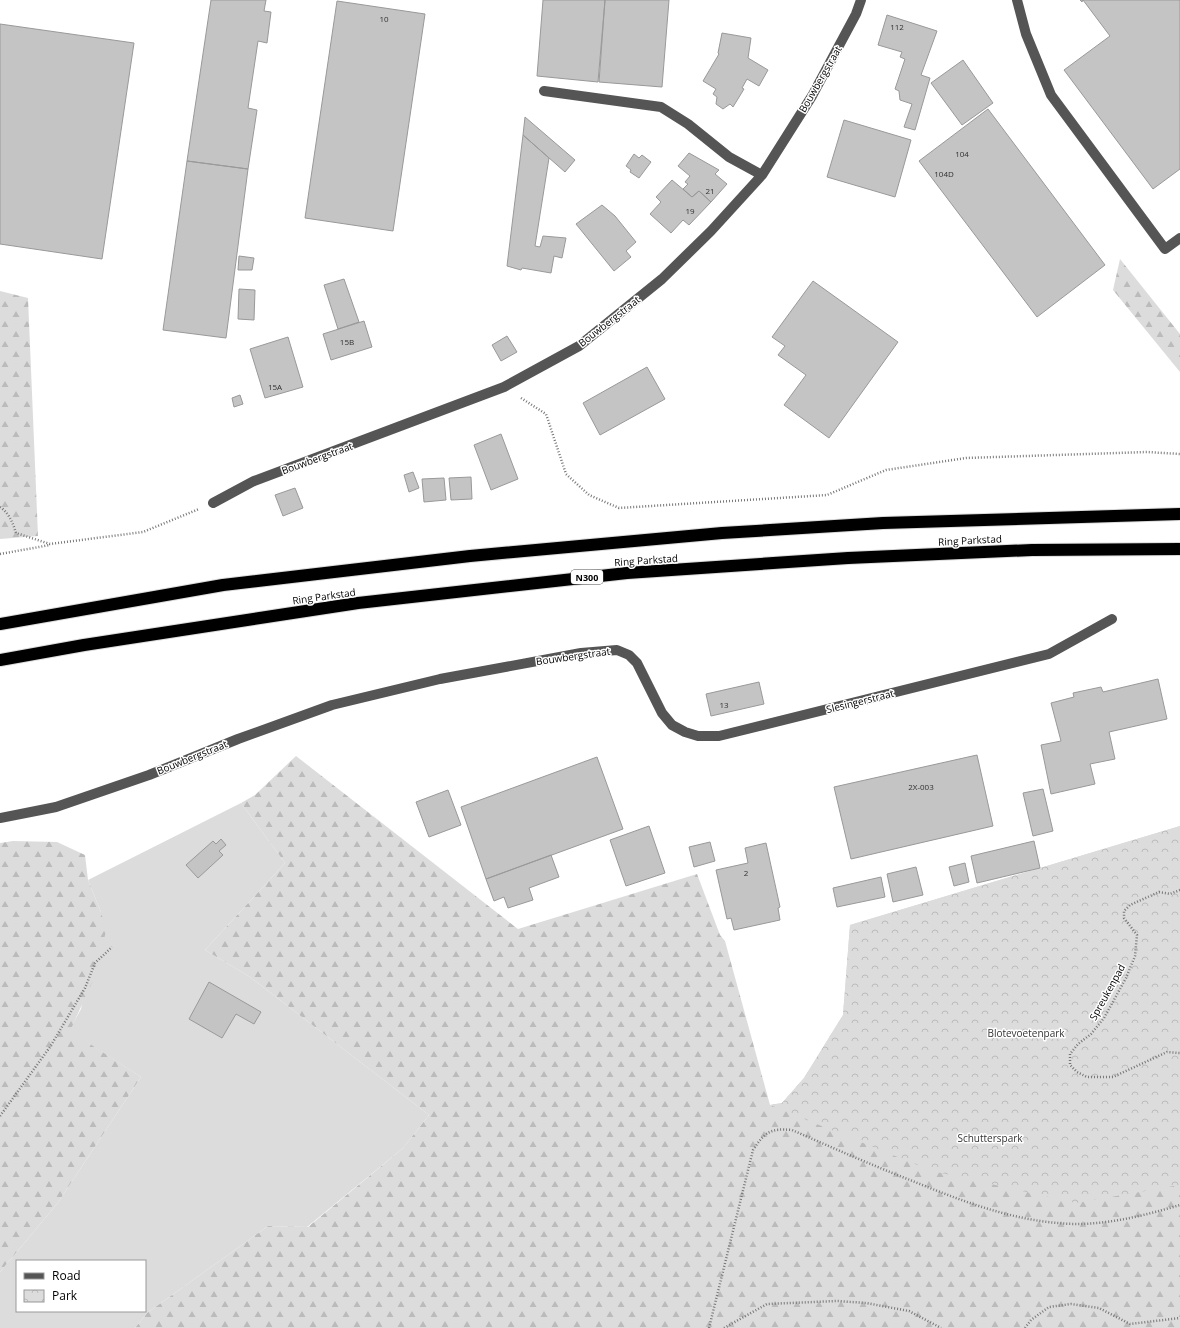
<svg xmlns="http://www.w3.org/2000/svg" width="1180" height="1328" font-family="'Open Sans',sans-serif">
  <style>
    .green { fill: #dcdcdc; fill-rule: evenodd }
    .forest { fill: url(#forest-firs) }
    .park { fill: url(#park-crowns) }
    .building { fill: #c4c4c4; stroke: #999 }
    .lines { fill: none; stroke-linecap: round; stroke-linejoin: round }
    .highway-casing { stroke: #dbdbdb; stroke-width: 14 }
    .path { stroke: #777; stroke-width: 2.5; stroke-dasharray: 1 2; stroke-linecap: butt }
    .minor { stroke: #555; stroke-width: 10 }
    .highway { stroke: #000; stroke-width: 12 }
    .labels { text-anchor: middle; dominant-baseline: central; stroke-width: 3; stroke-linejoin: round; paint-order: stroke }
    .number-label { font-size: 8px; fill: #313131 }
    .shield { fill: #fff; stroke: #4c4c4c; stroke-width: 1 }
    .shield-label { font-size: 9px; font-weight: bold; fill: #000 }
    .street-label { font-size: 10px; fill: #000; stroke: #fff }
    .park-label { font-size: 10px; fill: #333; stroke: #fff }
  </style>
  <defs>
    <pattern id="forest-firs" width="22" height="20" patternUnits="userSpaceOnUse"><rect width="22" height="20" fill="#dcdcdc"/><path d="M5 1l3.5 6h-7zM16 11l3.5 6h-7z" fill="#bbb"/></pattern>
    <pattern id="park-crowns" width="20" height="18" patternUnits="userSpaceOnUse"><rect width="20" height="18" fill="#dcdcdc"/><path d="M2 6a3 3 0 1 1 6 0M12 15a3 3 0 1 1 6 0" fill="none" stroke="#bbb"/></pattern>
  </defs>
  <rect width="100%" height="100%" fill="#fff"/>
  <path class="green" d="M 241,803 L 285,863 L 205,950 L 250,977 L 429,1115 L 403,1148 L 307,1227 L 268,1226 L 147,1313 L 135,1328 L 0,1328 L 0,1272 L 57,1204 L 141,1077 L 69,1031 L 81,1009 L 101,912 L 88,880 ZM 17,1261 L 145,1261 L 145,1311 L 17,1311 Z"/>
  <path class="forest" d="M 1120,259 L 1180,334 L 1180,372 L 1113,290 Z
    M 0,291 L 28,298 L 38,536 L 0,539 Z
    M 296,756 L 518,929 L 697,874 L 720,935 L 725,941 L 770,1105 L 782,1103 L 804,1078 L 843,1015 L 850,925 L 1180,826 L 1180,1328 L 135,1328 L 147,1313 L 268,1226 L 308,1227 L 403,1148 L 429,1115 L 250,977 L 205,950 L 285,863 L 241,803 L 255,795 Z
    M 13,841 L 57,842 L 85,855 L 88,880 L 101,912 L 106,931 L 95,976 L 70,1031 L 141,1077 L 57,1204 L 0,1272 L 0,843 Z"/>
  <path class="park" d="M 1180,826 L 1180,1185 L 1076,1203 L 932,1171 L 770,1105 L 782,1103 L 804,1078 L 843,1015 L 850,925 Z"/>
  <path class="building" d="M 211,0 L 266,0 L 264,11 L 271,12 L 267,43 L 258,41 L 248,108 L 257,110 L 248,169 L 187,161 Z
    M 543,0 L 605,0 L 598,82 L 537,76 Z
    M 605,0 L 669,0 L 662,87 L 599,82 Z
    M 1080,0 L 1180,0 L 1180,169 L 1153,189 L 1064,70 L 1110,36 L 1083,0 L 1082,2 Z
    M 337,1 L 425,14 L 393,231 L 305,218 Z
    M 887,15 L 937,31 L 921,75 L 930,78 L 915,130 L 904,127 L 912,104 L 900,100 L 899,91 L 895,89 L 905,59 L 900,57 L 902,52 L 878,45 Z
    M 0,24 L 134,43 L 102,259 L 0,244 Z
    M 722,33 L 751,38 L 748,58 L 768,70 L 759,86 L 747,79 L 742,88 L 744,89 L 733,107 L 730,104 L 723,109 L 716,104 L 717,97 L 713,94 L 716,89 L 703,81 L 719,54 L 718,53 Z
    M 963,60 L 993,103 L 962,125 L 931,83 Z
    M 988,109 L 1105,265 L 1037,317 L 919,161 Z
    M 525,117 L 575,160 L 565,172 L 523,135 Z
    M 844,120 L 911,140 L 895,197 L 827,177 Z
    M 523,135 L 549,158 L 535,246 L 540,247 L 543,236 L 566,238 L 562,258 L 554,256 L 551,273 L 522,268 L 521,270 L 507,266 Z
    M 689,153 L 719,170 L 715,174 L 727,184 L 711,202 L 699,191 L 692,197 L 683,189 L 688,184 L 685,182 L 690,176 L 678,166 Z
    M 634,154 L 639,158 L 642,155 L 651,162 L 639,178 L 630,172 L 631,170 L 626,166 Z
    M 187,161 L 248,169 L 226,338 L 163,330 Z
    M 672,180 L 692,197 L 699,191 L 711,202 L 689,225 L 683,220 L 671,233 L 650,214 L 661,202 L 656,197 Z
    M 602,205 L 615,216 L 636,242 L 626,251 L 631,257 L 614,271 L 576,224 Z
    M 239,256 L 254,258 L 252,270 L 238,270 Z
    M 344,279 L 359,322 L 338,329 L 324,285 Z
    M 813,281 L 898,342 L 829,438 L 784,405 L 806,375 L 778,355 L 785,346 L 772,337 Z
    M 239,289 L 255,290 L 254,320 L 238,319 Z
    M 364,321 L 372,347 L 331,360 L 323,334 Z
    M 507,336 L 517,352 L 501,361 L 492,345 Z
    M 288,337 L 303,387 L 265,398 L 250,349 Z
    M 647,367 L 665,399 L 600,435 L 583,403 Z
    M 240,395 L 243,404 L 234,407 L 232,398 Z
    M 501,434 L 518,479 L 491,490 L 474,445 Z
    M 413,472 L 419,488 L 409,492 L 404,475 Z
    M 471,477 L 472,499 L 451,500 L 449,478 Z
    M 444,478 L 446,500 L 424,502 L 422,479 Z
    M 295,488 L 303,508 L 283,516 L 275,495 Z
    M 1158,679 L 1167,719 L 1109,732 L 1115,759 L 1090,764 L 1095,784 L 1051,794 L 1041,745 L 1061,741 L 1051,703 L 1074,697 L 1073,693 L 1101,687 L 1103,692 Z
    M 759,682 L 764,704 L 711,716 L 706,694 Z
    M 977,755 L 993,826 L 851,859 L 834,787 Z
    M 597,757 L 623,829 L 486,879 L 461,807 Z
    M 1043,789 L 1053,831 L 1033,836 L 1023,793 Z
    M 448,790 L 461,825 L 429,837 L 416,802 Z
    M 649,826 L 665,873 L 626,886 L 610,840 Z
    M 221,839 L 226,845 L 219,851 L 223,855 L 198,878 L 186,865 L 213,841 L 216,844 Z
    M 1034,841 L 1040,868 L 977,883 L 971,856 Z
    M 710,842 L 715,861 L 694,867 L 689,847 Z
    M 766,843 L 780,907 L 778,908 L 780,920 L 734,930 L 731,918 L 727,919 L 716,870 L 748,863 L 745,848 Z
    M 551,855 L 559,877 L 529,888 L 533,900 L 508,908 L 504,897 L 494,901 L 486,879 Z
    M 965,863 L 969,882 L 954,886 L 949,867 Z
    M 916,867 L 923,895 L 893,902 L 887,874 Z
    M 881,877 L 885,897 L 837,907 L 833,888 Z
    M 209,982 L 261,1012 L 254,1024 L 236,1014 L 222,1038 L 189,1019 Z"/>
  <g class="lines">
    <defs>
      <path id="highway" d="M 0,624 L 223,585 L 470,556 L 722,533 L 883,523 L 1180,514
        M 0,660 L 84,645 L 358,603 L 627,573 L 848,558 L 1032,550 L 1180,549"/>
    </defs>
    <use href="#highway" class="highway-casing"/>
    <path class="path" d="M 521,398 L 546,414 L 566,474 L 589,495 L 619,508 L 827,495 L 886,470 L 966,458 L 1147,452 L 1180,454
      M 0,507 C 9,513 13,523 16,533 L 50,544 L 143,532 L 199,509
      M 0,554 L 50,545
      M 1180,890 L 1170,894 L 1159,892 L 1130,905 L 1124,911 L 1124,918 L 1137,935 L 1135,956 L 1126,978 L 1104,1018 L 1091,1034 L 1078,1044 L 1070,1054 L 1070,1065 L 1077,1072 L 1087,1077 L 1113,1077 L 1167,1052 L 1180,1053
      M 0,1116 L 50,1047 L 85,988 L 95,963 L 112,947
      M 709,1328 L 753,1150 C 765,1132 770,1128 792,1130 C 833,1148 874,1166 915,1182 C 967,1203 1019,1223 1076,1224 C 1111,1224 1146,1215 1180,1205
      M 724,1328 L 767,1304 L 837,1301 L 866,1303 L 909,1311 L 941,1328
      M 1025,1328 L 1031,1320 L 1049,1307 L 1071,1304 L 1099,1308 L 1130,1324 L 1180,1318"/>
    <path class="minor" d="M 1017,0 L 1026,34 L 1051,95 L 1165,249 L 1180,238
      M 544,91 L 661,107 L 688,124 L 729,157 L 762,175
      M 213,503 L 254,481 L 504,387 L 579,346 L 662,279 L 711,231 L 762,175 L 812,96 L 856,14 L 861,0
      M 0,818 L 56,807 L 149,775 L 238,739 L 332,705 L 440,679 L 581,653 L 617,650 L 629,655 L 637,663 L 662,713 L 672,725 L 685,732 L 698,736 L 719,736 L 1049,654 L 1112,619"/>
    <use href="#highway" class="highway"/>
  </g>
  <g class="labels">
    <g class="number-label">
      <text x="384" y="18">10</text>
      <text x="897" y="26">112</text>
      <text x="962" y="153">104</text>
      <text x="944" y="173">104D</text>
      <text x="710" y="190">21</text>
      <text x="690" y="210">19</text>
      <text x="347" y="341">15B</text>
      <text x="275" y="386">15A</text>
      <text x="724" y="704">13</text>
      <text x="921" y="786">2X-003</text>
      <text x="746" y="872">2</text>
    </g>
    <rect class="shield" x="571" y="570" width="32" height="14" rx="3"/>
    <g class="shield-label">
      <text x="587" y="577">N300</text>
    </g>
    <g class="street-label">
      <text transform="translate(820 79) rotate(-60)">Bouwbergstraat</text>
      <text transform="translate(609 321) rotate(-38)">Bouwbergstraat</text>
      <text transform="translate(317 458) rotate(-20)">Bouwbergstraat</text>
      <text transform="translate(970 540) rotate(-3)">Ring Parkstad</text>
      <text transform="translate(646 560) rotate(-4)">Ring Parkstad</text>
      <text transform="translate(324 596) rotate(-8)">Ring Parkstad</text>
      <text transform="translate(573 656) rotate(-8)">Bouwbergstraat</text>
      <text transform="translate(860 701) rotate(-14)">Slesingerstraat</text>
      <text transform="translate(192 757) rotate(-22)">Bouwbergstraat</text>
      <text transform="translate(1107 992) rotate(-61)">Spreukenpad</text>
    </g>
    <g class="park-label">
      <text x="1026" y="1033">Blotevoetenpark</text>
      <text x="990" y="1138">Schutterspark</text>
    </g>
  </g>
  <rect x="16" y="1260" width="130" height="52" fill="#ffffff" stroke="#999999"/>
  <rect x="24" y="1273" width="20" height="6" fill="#555555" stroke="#999999"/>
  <text x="52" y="1280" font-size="12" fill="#000000">Road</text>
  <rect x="24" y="1290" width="20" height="12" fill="url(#park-crowns)" stroke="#999999"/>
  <text x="52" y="1300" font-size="12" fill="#000000">Park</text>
</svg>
